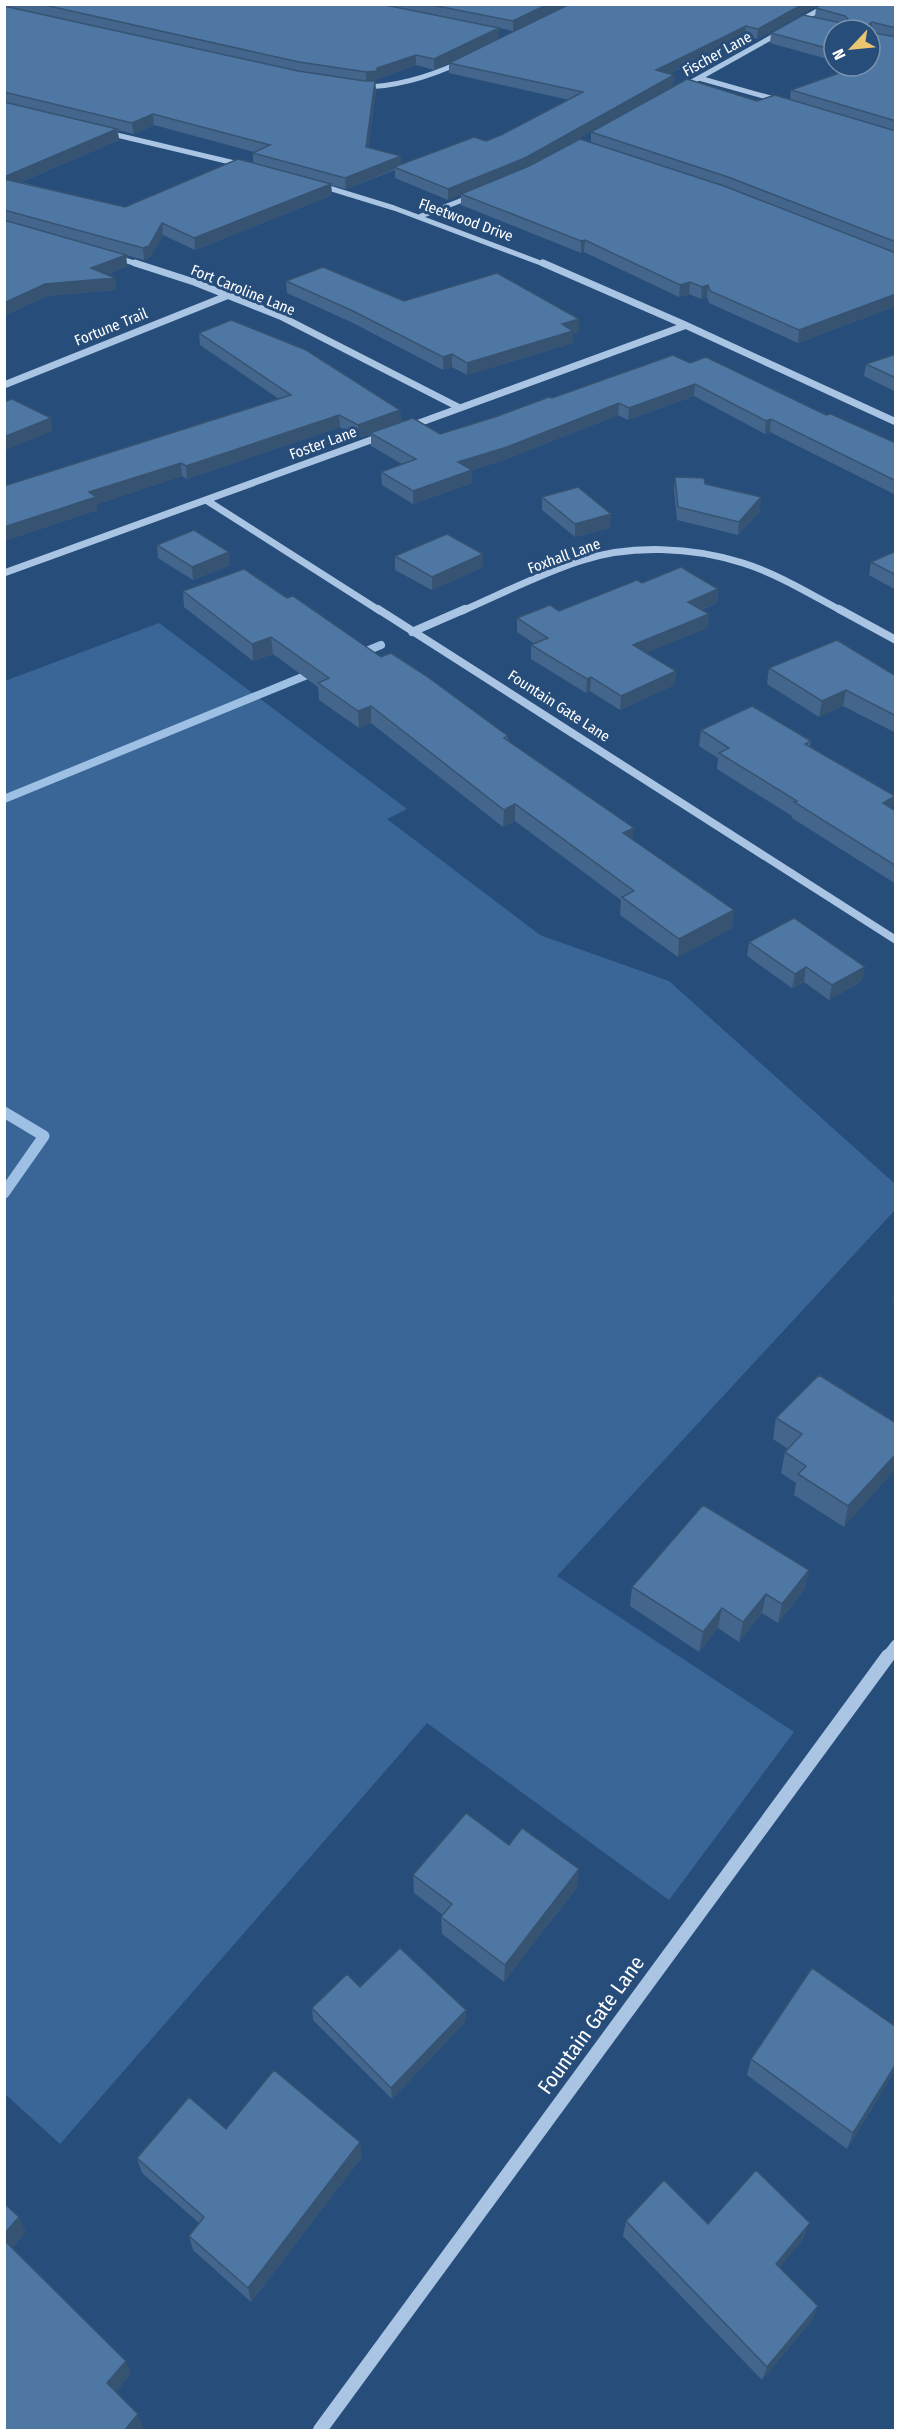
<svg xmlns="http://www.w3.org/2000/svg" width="900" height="2435" font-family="'Fira Sans Condensed',sans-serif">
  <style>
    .green { fill: #3a6697 }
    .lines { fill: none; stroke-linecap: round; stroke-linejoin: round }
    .stream-far1 { stroke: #9ec0e4; stroke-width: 8 }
    .stream { stroke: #9ec0e4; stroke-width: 11 }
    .minor-far4 { stroke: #aac5e3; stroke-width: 5 }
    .minor-far3 { stroke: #aac5e3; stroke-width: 7 }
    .minor-far2 { stroke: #aac5e3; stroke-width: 8 }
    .minor-far1 { stroke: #aac5e3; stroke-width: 11 }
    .minor { stroke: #aac5e3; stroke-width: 14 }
    .wall { fill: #44668c; fill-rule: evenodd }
    .shaded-wall { fill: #375372 }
    .building { fill: #4f77a3; stroke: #375372; stroke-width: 1.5 }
    .labels { text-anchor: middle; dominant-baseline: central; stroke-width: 6; stroke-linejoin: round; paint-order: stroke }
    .far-street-label { font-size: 15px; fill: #fff; stroke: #274d7a }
    .near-street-label { font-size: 21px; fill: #fff; stroke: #274d7a }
  </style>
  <rect width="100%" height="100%" fill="#274d7a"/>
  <path class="green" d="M 159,623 L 407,809 L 387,819 L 540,935 L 669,981 L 895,1184 L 895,1210 L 557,1576 L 794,1732 L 669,1900 L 427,1723 L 60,2144 L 4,2093 L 5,681 Z"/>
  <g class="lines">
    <path class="stream-far1" d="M 359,654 L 381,645
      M 4,799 L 317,671"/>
    <path class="stream" d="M 4,1112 L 44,1136 L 4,1193"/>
    <path class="minor-far4" d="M 796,23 L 830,4
      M 699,78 L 781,101
      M 361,87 C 397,87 429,77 461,62
      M 681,88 L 783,31
      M 104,132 L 243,165
      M 319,185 L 394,208 L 546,265
      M 421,216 L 473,196
      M 115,257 L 140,265"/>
    <path class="minor-far3" d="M 135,263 L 194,282 L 280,316 L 460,408
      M 543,263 L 683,324 L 896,422
      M 4,385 L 229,295
      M 408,427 L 684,326
      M 206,500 L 380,611
      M 4,573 L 382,436
      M 462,611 C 501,594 540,574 580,561 C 630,544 693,547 743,563 C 778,574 810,594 842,611"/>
    <path class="minor-far2" d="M 378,609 L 896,940
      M 839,609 L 896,640
      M 412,632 L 465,609"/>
    <path class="minor-far1" d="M 886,1658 L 896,1645"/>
    <path class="minor" d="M 320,2430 L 888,1656"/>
  </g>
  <path class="wall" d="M 4,4 L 568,4 L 513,31 L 499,28 L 499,38 L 434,70 L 416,65 L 377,79 L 377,81 L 375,81 L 376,91 L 368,148 L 401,156 L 401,165 L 486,141 L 501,135 L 569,100 L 449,73 L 449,63 L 570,4 L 819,4 L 757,39 L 745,36 L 669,74 L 674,75 L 673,86 L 528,167 L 591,142 L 591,132 L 757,101 L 790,99 L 791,90 L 856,67 L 854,66 L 870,66 L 870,30 L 834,30 L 834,61 L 770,43 L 771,33 L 815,17 L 816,8 L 896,4 L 896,306 L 798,343 L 709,303 L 707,297 L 701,299 L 689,294 L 679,297 L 584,252 L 581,253 L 461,205 L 461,194 L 448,200 L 395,178 L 395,170 L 346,189 L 331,185 L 332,195 L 195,250 L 163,235 L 150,257 L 144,260 L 126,255 L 127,266 L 106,275 L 115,278 L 116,290 L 47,296 L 4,316 ZM 154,125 L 254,152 L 253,153 L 253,163 L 125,207 L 21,182 L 119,140 L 118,130 L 134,134 Z
    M 286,281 L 404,301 L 579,319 L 579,332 L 573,333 L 573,343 L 467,375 L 452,367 L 443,370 L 353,323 L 287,293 Z
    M 199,333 L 400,410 L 401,422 L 440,434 L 552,398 L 690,363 L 896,443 L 896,493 L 894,494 L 770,432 L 765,434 L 694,396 L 628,420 L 618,415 L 507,459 L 472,470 L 472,483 L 413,504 L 382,485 L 381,472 L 402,464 L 371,446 L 371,434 L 358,438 L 340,427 L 187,479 L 182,476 L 97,504 L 97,510 L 4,541 L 4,486 L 279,399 L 200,345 Z
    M 896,354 L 896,392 L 864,376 L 866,364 Z
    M 675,477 L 705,484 L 760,511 L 738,535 L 677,520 L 674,490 Z
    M 542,497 L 610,528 L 575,537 L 542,510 Z
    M 157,545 L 230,565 L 193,580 L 158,558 Z
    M 896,551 L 896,590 L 869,575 L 871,562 Z
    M 483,554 L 483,567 L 432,590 L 395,570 L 395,556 Z
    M 642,583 L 718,589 L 717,603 L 701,610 L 709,614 L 707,628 L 646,653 L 676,671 L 674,685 L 620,710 L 590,691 L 586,693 L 531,659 L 531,645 L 535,644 L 517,632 L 517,618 L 559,611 Z
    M 183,591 L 287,598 L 508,736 L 508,740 L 633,840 L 734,910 L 732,928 L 678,957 L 620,915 L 621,900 L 515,821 L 503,827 L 371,723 L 359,728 L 319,700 L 318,687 L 273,654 L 253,661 L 184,607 Z
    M 769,668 L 896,676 L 896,733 L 843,706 L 819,717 L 767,684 Z
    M 701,730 L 811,741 L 810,746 L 896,811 L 896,884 L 792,818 L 792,816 L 717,769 L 718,758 L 699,746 Z
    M 749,942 L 862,981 L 829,1000 L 804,982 L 792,988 L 747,956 Z
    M 896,1289 L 896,1301 L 893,1300 Z
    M 776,1418 L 896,1423 L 844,1527 L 794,1495 L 796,1483 L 781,1473 L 785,1452 L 788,1449 L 773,1439 Z
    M 809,1570 L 804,1590 L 778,1623 L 762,1613 L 739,1642 L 718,1628 L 699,1652 L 630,1606 L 632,1587 Z
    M 509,1845 L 577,1887 L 504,1982 L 442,1934 L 441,1917 L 443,1915 L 414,1893 L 413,1875 Z
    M 312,2008 L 466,2010 L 465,2022 L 392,2099 L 313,2020 Z
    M 896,2027 L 896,2069 L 847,2149 L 747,2075 L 751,2059 Z
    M 226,2129 L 362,2157 L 251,2302 L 193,2250 L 189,2236 L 199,2223 L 142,2173 L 137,2158 Z
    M 626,2221 L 708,2224 L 804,2238 L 779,2267 L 812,2320 L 762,2380 L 623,2236 Z"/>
  <path class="shaded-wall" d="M 548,4 L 568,4 L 513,31 L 513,21 Z
    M 803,4 L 819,4 L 757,39 L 758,29 Z
    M 872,22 L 871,32 L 870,33 L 870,30 L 866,30 L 867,26 Z
    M 746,26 L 745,36 L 656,80 L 656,70 Z
    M 499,28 L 499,38 L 434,70 L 434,59 Z
    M 416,55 L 416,65 L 377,79 L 377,81 L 375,81 L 376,91 L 367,158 L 366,72 Z
    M 674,75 L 673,86 L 525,169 L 448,200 L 448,189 Z
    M 153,114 L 154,125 L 134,134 L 132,123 Z
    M 117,129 L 119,140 L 4,189 L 4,177 Z
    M 401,156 L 401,167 L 394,167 L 395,169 L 346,189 L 345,178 Z
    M 331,184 L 332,195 L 195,250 L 194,238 Z
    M 162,223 L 163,235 L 150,257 L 144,260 L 143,248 Z
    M 585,240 L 584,252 L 581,253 L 581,241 Z
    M 126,255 L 127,266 L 93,280 L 115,278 L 116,290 L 47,296 L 4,316 L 4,303 L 45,284 L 91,268 Z
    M 690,282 L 689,294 L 679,297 L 680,285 Z
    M 708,285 L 707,297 L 701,299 L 702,287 Z
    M 896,294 L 896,306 L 798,343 L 799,330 Z
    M 579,319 L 579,332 L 573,333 L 573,343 L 467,375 L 467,363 L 562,324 Z
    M 452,354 L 452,367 L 443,370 L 443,357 Z
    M 695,384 L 694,396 L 628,420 L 629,408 Z
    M 619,403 L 618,415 L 507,459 L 472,470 L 472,483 L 413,504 L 413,491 L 458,462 Z
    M 400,410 L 401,423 L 358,438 L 358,425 Z
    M 339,415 L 340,427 L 187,479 L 186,466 Z
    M 51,418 L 53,431 L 4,451 L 4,437 Z
    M 771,419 L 770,432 L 765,434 L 766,421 Z
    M 181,463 L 182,476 L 97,504 L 97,510 L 4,541 L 4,527 L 89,492 Z
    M 761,497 L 760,511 L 738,535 L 739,522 Z
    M 611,514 L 610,528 L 575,537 L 575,524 Z
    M 229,552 L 230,565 L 193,580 L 192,567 Z
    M 483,554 L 483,567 L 432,590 L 432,577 Z
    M 718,589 L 717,603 L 687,615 L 688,602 Z
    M 709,614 L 707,628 L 632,659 L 633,645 Z
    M 271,637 L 273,654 L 253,661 L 252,644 Z
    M 676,671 L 674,685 L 620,710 L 621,696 Z
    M 591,677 L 590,691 L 586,693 L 587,679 Z
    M 846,690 L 843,706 L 819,717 L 822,701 Z
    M 371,706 L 371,723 L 359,728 L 358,711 Z
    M 895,796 L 892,812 L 883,803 Z
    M 515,804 L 515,821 L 503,827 L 504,810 Z
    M 634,828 L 632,845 L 623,833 Z
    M 734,910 L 732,928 L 678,957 L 679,939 Z
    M 806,967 L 804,982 L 792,988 L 795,974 Z
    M 865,967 L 862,981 L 829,1000 L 832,985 Z
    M 896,1454 L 896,1469 L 844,1527 L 848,1506 Z
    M 809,1570 L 804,1590 L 778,1623 L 782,1604 Z
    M 766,1594 L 762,1613 L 739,1642 L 743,1622 Z
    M 722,1608 L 718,1628 L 699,1652 L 703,1632 Z
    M 579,1869 L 577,1887 L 504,1982 L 505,1965 Z
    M 466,2010 L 465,2022 L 392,2099 L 391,2088 Z
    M 896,2064 L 896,2069 L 847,2149 L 853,2133 Z
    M 360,2142 L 362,2157 L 251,2302 L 248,2288 Z
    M 19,2217 L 26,2232 L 9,2252 L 4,2244 L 4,2234 Z
    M 810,2223 L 804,2238 L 771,2278 L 776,2264 Z
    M 818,2306 L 812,2320 L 762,2380 L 767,2367 Z
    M 126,2361 L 131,2374 L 113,2396 L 107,2383 Z
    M 138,2414 L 143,2427 L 140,2430 L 125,2430 Z"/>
  <path class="building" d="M 40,4 L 380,4 L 499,28 L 434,59 L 416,55 L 377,68 L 377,71 L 366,72 L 299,62 Z
    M 427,4 L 548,4 L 513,21 Z
    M 570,4 L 803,4 L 758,29 L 746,26 L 656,70 L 674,75 L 525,158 L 448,189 L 394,167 L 474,137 L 486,141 L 501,135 L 583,92 L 449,63 Z
    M 822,4 L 896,4 L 896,28 L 872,22 L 867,26 L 869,30 L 834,30 L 834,50 L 771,33 L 803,15 L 846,24 L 848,19 L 845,16 L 816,8 Z
    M 4,6 L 298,71 L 365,81 L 375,81 L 366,147 L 401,156 L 345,178 L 253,153 L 270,145 L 153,114 L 132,123 L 4,92 Z
    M 870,32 L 896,37 L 896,121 L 791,90 L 859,66 L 870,66 L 870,62 L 874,61 L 870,60 Z
    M 687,79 L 757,101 L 775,95 L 896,131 L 896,242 L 728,177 L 591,132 Z
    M 4,102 L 117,129 L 4,177 Z
    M 580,139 L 724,186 L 896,253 L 896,294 L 799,330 L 710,291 L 708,285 L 702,287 L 690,282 L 680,285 L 585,240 L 581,241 L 461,194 L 529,166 Z
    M 238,159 L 331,184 L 194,238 L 162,223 L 149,246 L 143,248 L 4,210 L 4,179 L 125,207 Z
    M 4,220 L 126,255 L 91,268 L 115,278 L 45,284 L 4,303 Z
    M 323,267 L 404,301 L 497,273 L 579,319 L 562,324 L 573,331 L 467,363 L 452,354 L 443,357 L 353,311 L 286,281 Z
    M 231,320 L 306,350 L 400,410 L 358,425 L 339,415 L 186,466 L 181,463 L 89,492 L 96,497 L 4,527 L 4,486 L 291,395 L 199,333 Z
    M 896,354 L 896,378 L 866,364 Z
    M 673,355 L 690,363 L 706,357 L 826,415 L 831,414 L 896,443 L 896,481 L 771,419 L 766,421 L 695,384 L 629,408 L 619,403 L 507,447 L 458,462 L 472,470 L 413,491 L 381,472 L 416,459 L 370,433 L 413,418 L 440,434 L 498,416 L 549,397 L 552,398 Z
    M 12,399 L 51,418 L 4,437 L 4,402 Z
    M 675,477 L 704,478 L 705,484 L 761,497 L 739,522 L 678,507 Z
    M 578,487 L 611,514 L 575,524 L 542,497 Z
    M 194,530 L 229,552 L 192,567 L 157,545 Z
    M 447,534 L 483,554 L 432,577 L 395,556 Z
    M 896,551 L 896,575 L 871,562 Z
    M 681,567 L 718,589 L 688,602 L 709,614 L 633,645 L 676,671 L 621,696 L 591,677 L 587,679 L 531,645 L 548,638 L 517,618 L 550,605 L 559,611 L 637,580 L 642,583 Z
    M 244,569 L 287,598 L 293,596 L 381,657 L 391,653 L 425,675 L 508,736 L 504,738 L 634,828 L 623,833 L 734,910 L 679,939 L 622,897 L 634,891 L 515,804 L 504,810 L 371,706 L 358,711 L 318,683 L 329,678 L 271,637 L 252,644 L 183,591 Z
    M 837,640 L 896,676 L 896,716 L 846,690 L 822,701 L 769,668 Z
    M 752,706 L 811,741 L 805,744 L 895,796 L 883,803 L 896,811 L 896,866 L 794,802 L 797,801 L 719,753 L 729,748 L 701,730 Z
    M 794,918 L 865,967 L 832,985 L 806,967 L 795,974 L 749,942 Z
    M 819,1375 L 896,1423 L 896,1454 L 848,1506 L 798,1474 L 806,1466 L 785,1452 L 802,1434 L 776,1418 Z
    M 703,1505 L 809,1570 L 782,1604 L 766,1594 L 743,1622 L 722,1608 L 703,1632 L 632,1587 Z
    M 466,1813 L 509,1845 L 522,1828 L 579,1869 L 505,1965 L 441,1917 L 452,1904 L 413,1875 Z
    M 400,1948 L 466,2010 L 391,2088 L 312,2008 L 347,1974 L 360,1987 Z
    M 812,1968 L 896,2027 L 896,2064 L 853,2133 L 751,2059 Z
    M 274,2070 L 360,2142 L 248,2288 L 189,2236 L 204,2217 L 137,2158 L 189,2097 L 226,2129 Z
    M 756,2170 L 810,2223 L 776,2264 L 818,2306 L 767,2367 L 626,2221 L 664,2180 L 708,2224 Z
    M 4,2203 L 19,2217 L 4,2234 Z
    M 4,2240 L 126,2361 L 107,2383 L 138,2414 L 125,2430 L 4,2430 Z"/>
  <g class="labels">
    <g class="far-street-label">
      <text transform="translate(717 54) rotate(-29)">Fischer Lane</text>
      <text transform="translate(466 220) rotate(20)">Fleetwood Drive</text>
      <text transform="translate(243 290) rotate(22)">Fort Caroline Lane</text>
      <text transform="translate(111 327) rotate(-22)">Fortune Trail</text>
      <text transform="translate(323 443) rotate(-20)">Foster Lane</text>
      <text transform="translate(564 556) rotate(-20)">Foxhall Lane</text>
      <text transform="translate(559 706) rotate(33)">Fountain Gate Lane</text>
    </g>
    <g class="near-street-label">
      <text transform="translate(591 2025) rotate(-54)">Fountain Gate Lane</text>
    </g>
  </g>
  <rect width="900" height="2435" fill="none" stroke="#ffffff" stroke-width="12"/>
  <g transform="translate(852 48) rotate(244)"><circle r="28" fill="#274d7a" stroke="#7d94af" stroke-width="1.5"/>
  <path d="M0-4.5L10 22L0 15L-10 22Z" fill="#ebc570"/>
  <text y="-9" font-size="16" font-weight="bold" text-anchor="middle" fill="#ffffff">N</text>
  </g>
</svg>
